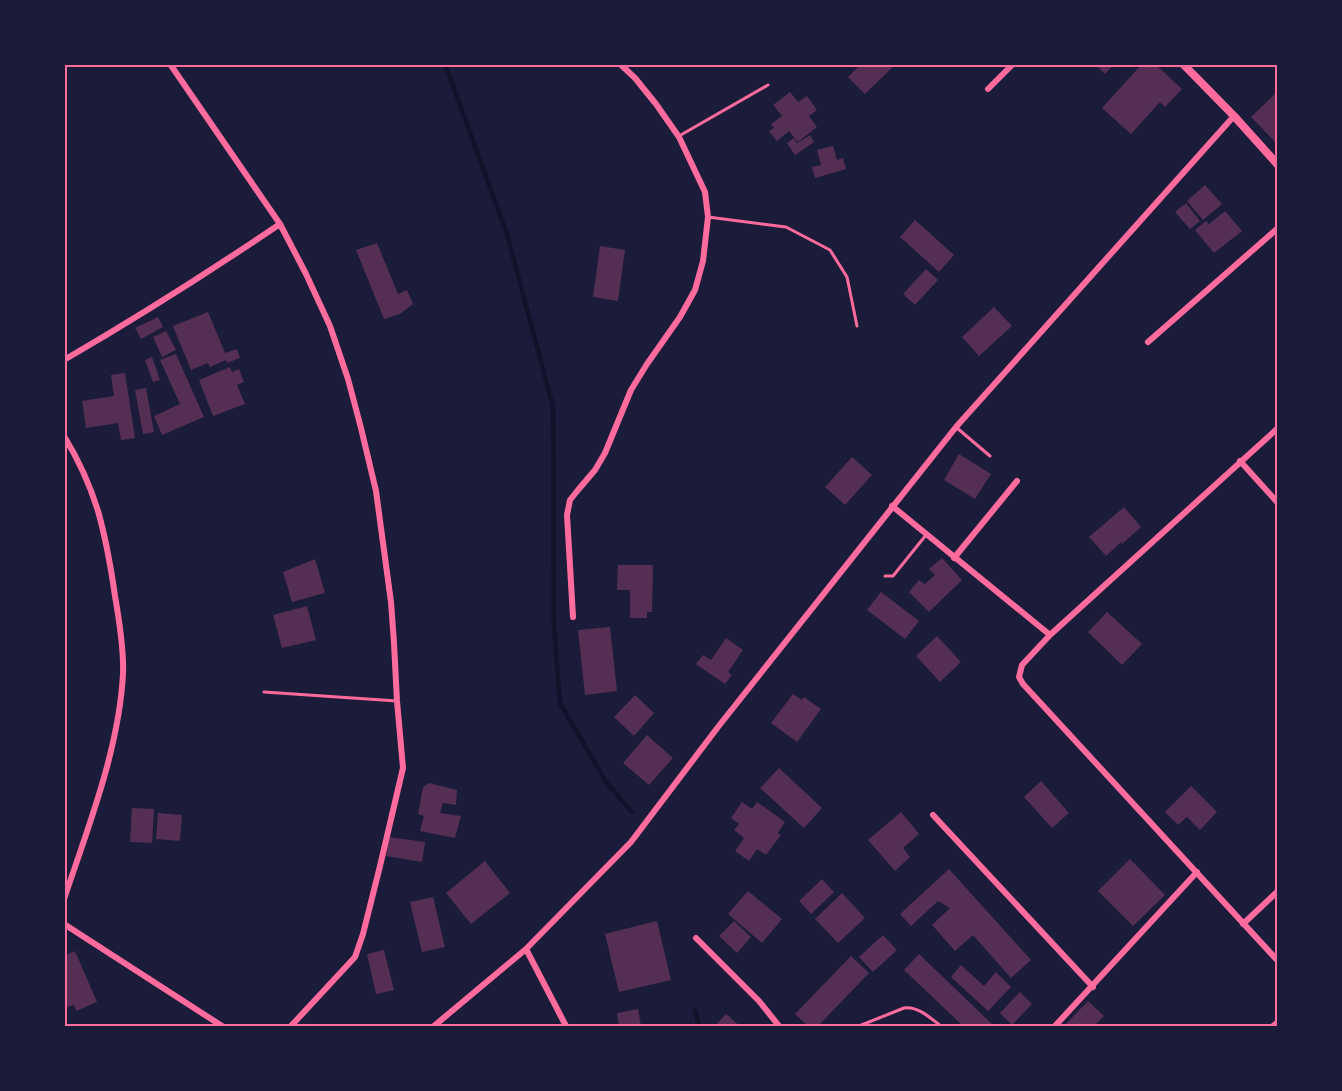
<svg xmlns="http://www.w3.org/2000/svg" width="1342" height="1091" font-family="Arial,sans-serif">
  <style>
    .lines { fill: none; stroke-linecap: round; stroke-linejoin: round }
    .stream { stroke: #12122b; stroke-width: 4.5 }
    .building { fill: #542f53 }
    .service { stroke: #ff6b9d; stroke-width: 3 }
    .minor { stroke: #ff6b9d; stroke-width: 6 }
    .tertiary { stroke: #ff6b9d; stroke-width: 8 }
    .neatline { fill: none; stroke: #ff6b9d; stroke-width: 2 }
  </style>
  <rect width="100%" height="100%" fill="#1b1b3a"/>
  <g class="lines">
    <path class="stream" d="M 445,64 L 507,234 L 553,407 L 554,626 L 560,703 L 606,782 L 632,812
      M 695,1010 L 699,1026"/>
  </g>
  <path class="building" d="M 861,64 L 896,64 L 865,94 L 848,77 Z
    M 1095,64 L 1114,64 L 1105,74 Z
    M 1142,64 L 1155,64 L 1182,89 L 1165,107 L 1160,102 L 1131,134 L 1102,108 Z
    M 1278,91 L 1278,145 L 1251,117 Z
    M 790,92 L 798,102 L 807,96 L 817,110 L 809,116 L 817,127 L 798,142 L 789,131 L 777,141 L 769,131 L 774,128 L 771,124 L 782,116 L 773,105 Z
    M 810,135 L 814,142 L 795,155 L 787,143 L 794,138 L 797,143 L 796,144 Z
    M 833,146 L 837,160 L 843,158 L 846,169 L 815,178 L 812,167 L 821,165 L 817,150 Z
    M 1205,185 L 1222,204 L 1203,220 L 1187,201 Z
    M 1186,203 L 1200,221 L 1190,229 L 1175,212 Z
    M 1225,211 L 1242,231 L 1214,253 L 1195,230 L 1206,221 L 1209,224 Z
    M 915,220 L 954,255 L 939,272 L 900,237 Z
    M 377,243 L 398,294 L 407,290 L 413,304 L 400,314 L 384,319 L 356,250 Z
    M 600,246 L 625,250 L 618,301 L 593,297 Z
    M 926,269 L 938,280 L 915,305 L 903,294 Z
    M 994,307 L 1012,326 L 979,356 L 962,337 Z
    M 208,312 L 225,353 L 237,349 L 240,358 L 227,363 L 226,360 L 210,367 L 208,363 L 191,370 L 173,326 Z
    M 158,317 L 163,327 L 141,339 L 135,328 Z
    M 166,331 L 176,350 L 162,357 L 153,337 Z
    M 176,354 L 204,417 L 162,435 L 154,416 L 180,404 L 160,360 Z
    M 152,357 L 160,380 L 153,382 L 145,360 Z
    M 230,367 L 232,372 L 239,369 L 244,382 L 237,385 L 245,404 L 213,416 L 199,380 Z
    M 125,373 L 135,438 L 121,440 L 118,423 L 86,428 L 82,401 L 114,396 L 111,375 Z
    M 146,388 L 154,432 L 143,434 L 135,390 Z
    M 959,454 L 991,474 L 975,499 L 944,480 Z
    M 852,457 L 872,475 L 845,505 L 825,487 Z
    M 1124,507 L 1141,527 L 1122,544 L 1121,542 L 1106,556 L 1089,537 Z
    M 942,558 L 962,580 L 929,612 L 909,592 L 919,580 L 925,584 L 935,575 L 929,569 Z
    M 315,559 L 325,593 L 292,602 L 283,572 Z
    M 618,565 L 653,565 L 652,612 L 647,612 L 647,618 L 630,618 L 630,590 L 617,590 Z
    M 881,592 L 919,621 L 905,639 L 867,610 Z
    M 307,606 L 316,640 L 282,648 L 273,615 Z
    M 1107,612 L 1142,644 L 1122,665 L 1088,632 Z
    M 610,627 L 617,691 L 585,695 L 578,630 Z
    M 937,636 L 961,662 L 940,682 L 916,656 Z
    M 726,638 L 743,650 L 728,672 L 732,675 L 725,684 L 696,664 L 703,655 L 711,660 Z
    M 793,694 L 802,700 L 804,697 L 821,709 L 797,742 L 771,723 Z
    M 635,695 L 654,713 L 634,736 L 614,717 Z
    M 647,735 L 673,758 L 649,785 L 623,763 Z
    M 779,768 L 822,808 L 804,828 L 760,788 Z
    M 1041,781 L 1069,813 L 1052,828 L 1024,797 Z
    M 429,783 L 457,790 L 456,805 L 443,803 L 440,813 L 461,816 L 455,838 L 420,831 L 424,816 L 418,814 L 423,787 Z
    M 1191,786 L 1217,812 L 1200,830 L 1187,817 L 1178,825 L 1165,812 Z
    M 742,802 L 752,809 L 757,802 L 785,822 L 778,833 L 781,835 L 766,855 L 757,849 L 749,861 L 735,851 L 744,838 L 734,830 L 739,824 L 731,818 Z
    M 132,808 L 154,809 L 152,843 L 130,842 Z
    M 901,812 L 919,834 L 903,848 L 910,857 L 895,871 L 868,840 Z
    M 158,813 L 182,815 L 180,841 L 156,839 Z
    M 389,837 L 425,842 L 422,862 L 386,856 Z
    M 1130,859 L 1165,895 L 1133,926 L 1098,891 Z
    M 485,861 L 510,893 L 471,924 L 446,893 Z
    M 949,869 L 1031,960 L 1011,978 L 973,935 L 955,951 L 932,925 L 950,908 L 938,901 L 911,926 L 900,914 Z
    M 822,879 L 834,892 L 811,914 L 799,901 Z
    M 748,891 L 782,919 L 762,943 L 728,914 Z
    M 842,893 L 865,918 L 838,943 L 815,919 Z
    M 433,897 L 445,947 L 422,952 L 410,902 Z
    M 657,921 L 671,980 L 619,992 L 605,934 Z
    M 734,921 L 751,937 L 737,953 L 719,936 Z
    M 883,935 L 897,950 L 873,972 L 859,957 Z
    M 384,950 L 394,990 L 376,994 L 367,954 Z
    M 75,951 L 97,1002 L 76,1011 L 74,1005 L 64,1008 L 64,956 Z
    M 919,954 L 993,1025 L 991,1026 L 963,1026 L 904,970 Z
    M 851,956 L 869,973 L 818,1026 L 808,1026 L 795,1014 Z
    M 961,965 L 984,986 L 996,972 L 1011,987 L 988,1011 L 951,977 Z
    M 1020,992 L 1032,1004 L 1012,1025 L 1000,1013 Z
    M 1088,1001 L 1104,1016 L 1094,1026 L 1064,1026 Z
    M 638,1009 L 641,1026 L 619,1026 L 617,1013 Z
    M 726,1014 L 740,1026 L 715,1026 Z"/>
  <g class="lines">
    <path class="service" d="M 679,136 L 768,85
      M 708,217 L 786,227 L 830,250 L 847,277 L 857,326
      M 957,428 L 990,456
      M 885,576 L 893,576 L 926,535
      M 264,692 L 397,701
      M 859,1026 L 904,1008 C 918,1006 930,1018 941,1026"/>
    <path class="minor" d="M 170,64 L 280,224 L 306,274 L 330,326 L 348,379 L 361,428 L 376,491 L 391,602 L 394,643 L 397,701 L 403,768 L 380,866 L 363,934 L 355,957 L 291,1026
      M 988,89 L 1013,64
      M 1148,342 L 1278,228
      M 64,360 C 138,317 209,272 280,224
      M 1278,428 L 1050,635 L 1022,665 L 1019,677 L 1023,684 L 1278,961
      M 64,436 C 78,459 90,485 98,511 C 106,539 111,568 115,596 C 119,619 124,650 123,674 C 119,749 88,828 64,899
      M 1240,461 L 1278,503
      M 892,506 L 1050,635
      M 954,558 L 1017,481
      M 573,617 L 567,515 L 570,500 L 578,490 L 595,470 L 605,453 L 631,390 L 647,364 L 680,317 L 695,290 L 703,261 L 708,217 L 705,192 L 679,137 L 656,104 L 635,78 L 620,64
      M 933,815 L 1093,987
      M 64,924 L 222,1026
      M 1243,924 L 1278,891
      M 696,938 L 759,1001 L 779,1026
      M 526,949 L 566,1026
      M 434,1026 L 526,949 L 631,842 L 718,727 L 956,427 L 1234,116
      M 1055,1026 L 1197,872
      M 1273,1026 L 1278,1022"/>
    <path class="tertiary" d="M 1183,64 L 1234,116 L 1278,165"/>
  </g>
  <rect width="1342" height="1091" fill="none" stroke="#1b1b3a" stroke-width="132"/>
  <rect x="66" y="66" width="1210" height="959" class="neatline"/>
</svg>
